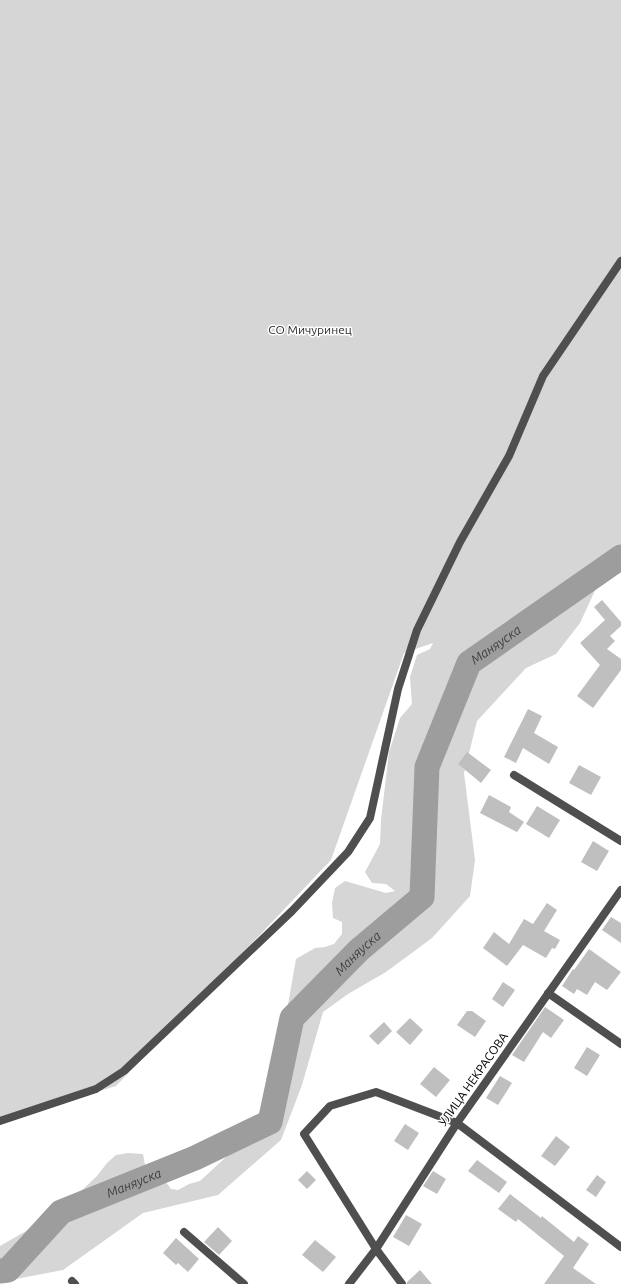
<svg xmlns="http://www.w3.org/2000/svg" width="621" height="1284" font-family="Ubuntu,sans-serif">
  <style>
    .green { fill: #d6d6d6 }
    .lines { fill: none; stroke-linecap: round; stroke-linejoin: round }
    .river { stroke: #9d9d9d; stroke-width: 25 }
    .building { fill: #bfbfbf }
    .minor { stroke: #4f4f4f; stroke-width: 8 }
    .labels { text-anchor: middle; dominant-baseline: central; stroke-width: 3; stroke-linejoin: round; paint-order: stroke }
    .park-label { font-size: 12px; fill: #2d2d2d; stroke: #fff }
    .street-label { font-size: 12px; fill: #000; stroke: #fff }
    .water-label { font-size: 13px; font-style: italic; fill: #3e3e3e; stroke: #fff }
  </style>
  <rect width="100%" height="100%" fill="#fff"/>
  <path class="green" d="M 0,0 L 621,0 L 621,555 L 610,558 L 580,623 L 556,654 L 526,668 L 477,721 L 464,773 L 475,860 L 470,896 L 432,938 L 386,972 L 348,994 L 323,1012 L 302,1085 L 281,1140 L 218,1195 L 143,1213 L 63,1270 L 0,1282 L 0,1246 L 26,1231 L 48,1211 L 78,1194 L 97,1176 L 107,1163 L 116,1155 L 128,1153 L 143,1154 C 144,1158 144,1163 146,1167 C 152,1176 165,1178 171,1189 L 178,1190 L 189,1184 L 200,1181 L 239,1145 L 249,1139 L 263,1115 L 273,1090 L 296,959 L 315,948 L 325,947 L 334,944 L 342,934 L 342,922 L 333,918 L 332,903 L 335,888 L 345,881 L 386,893 L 395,891 L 386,884 L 372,883 L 365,872 L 380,844 L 381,820 L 389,752 L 400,718 L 412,704 L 410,677 L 417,655 L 430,649 L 433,643 L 404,653 L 331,860 L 116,1086 L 0,1121 Z"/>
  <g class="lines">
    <path class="river" id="s1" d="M 0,1271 L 8,1270 L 61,1212 L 195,1158 L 270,1122 L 292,1018 L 359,950 L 422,897 L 427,767 L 469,663 L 621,557"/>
  </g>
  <path class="building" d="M 602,600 L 621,622 L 621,626 L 610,636 L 615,641 L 607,649 L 621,659 L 621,670 L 593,708 L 577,696 L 600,665 L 580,643 L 605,620 L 594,607 Z
    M 528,709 L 542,716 L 534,733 L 558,747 L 549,764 L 523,748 L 516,763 L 504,757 Z
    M 467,752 L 491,770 L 481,783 L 458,764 Z
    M 579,765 L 601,777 L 591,795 L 569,783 Z
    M 489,795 L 511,807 L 509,812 L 524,822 L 517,832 L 480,813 Z
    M 537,806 L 560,820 L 549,838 L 526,824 Z
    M 593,841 L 609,851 L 597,871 L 581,862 Z
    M 547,903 L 557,910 L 544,931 L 560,940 L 555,949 L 552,948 L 546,958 L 523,945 L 507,966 L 483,948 L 494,932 L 509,944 L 524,919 L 533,924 Z
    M 611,917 L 621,923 L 621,943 L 602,930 Z
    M 589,949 L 621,972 L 607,990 L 595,982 L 587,995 L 577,989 L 574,994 L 562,986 L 573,969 L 574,970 Z
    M 503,982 L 515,990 L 503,1007 L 492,999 Z
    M 545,1007 L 564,1020 L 551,1038 L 543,1032 L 524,1062 L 512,1055 Z
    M 467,1011 L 472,1011 L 486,1021 L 475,1037 L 457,1025 Z
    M 410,1018 L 423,1030 L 410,1045 L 396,1032 Z
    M 384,1022 L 392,1031 L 378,1045 L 369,1036 Z
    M 587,1047 L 600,1055 L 587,1076 L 574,1068 Z
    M 434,1067 L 450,1080 L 436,1097 L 420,1084 Z
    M 500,1076 L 512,1083 L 498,1105 L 486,1098 Z
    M 405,1124 L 419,1133 L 408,1150 L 394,1141 Z
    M 556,1136 L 570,1147 L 555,1166 L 541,1156 Z
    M 477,1160 L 507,1182 L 499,1193 L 468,1171 Z
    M 307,1171 L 316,1180 L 307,1189 L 298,1180 Z
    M 433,1171 L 446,1179 L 437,1194 L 423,1186 Z
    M 597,1175 L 606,1182 L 596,1197 L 586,1190 Z
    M 510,1194 L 541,1218 L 542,1216 L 574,1242 L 578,1236 L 589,1244 L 573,1268 L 596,1284 L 544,1284 L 564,1256 L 518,1219 L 516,1222 L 498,1209 Z
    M 406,1215 L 422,1224 L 409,1246 L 393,1237 Z
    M 218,1227 L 232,1241 L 219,1255 L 204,1242 Z
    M 176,1238 L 199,1259 L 188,1272 L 178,1263 L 176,1265 L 163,1253 Z
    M 315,1240 L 336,1257 L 323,1272 L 302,1255 Z
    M 420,1270 L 432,1284 L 407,1284 L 407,1282 Z"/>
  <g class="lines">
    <path class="minor" d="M 514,775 L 621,841
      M 548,993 L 621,1044
      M 0,1121 L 96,1089 L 124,1071 L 292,911 L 348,852 L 370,818 L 398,689 L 417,630 L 460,542 L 509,456 L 543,376 L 621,261
      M 184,1232 L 244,1284
      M 72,1281 L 75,1284
      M 349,1284 L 376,1249 L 457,1123 L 621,890
      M 402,1284 L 376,1249 L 304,1134 L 330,1106 L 376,1092 L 457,1123 L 621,1247"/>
  </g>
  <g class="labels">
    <g class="park-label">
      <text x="310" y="329">СО Мичуринец</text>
    </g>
    <g class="street-label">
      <text transform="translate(473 1079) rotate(-55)">УЛИЦА НЕКРАСОВА</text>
    </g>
    <g class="water-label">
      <text stroke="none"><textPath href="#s1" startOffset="873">Маняуска</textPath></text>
      <text stroke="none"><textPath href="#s1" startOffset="513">Маняуска</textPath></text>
      <text stroke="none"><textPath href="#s1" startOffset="165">Маняуска</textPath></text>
    </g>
  </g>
</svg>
